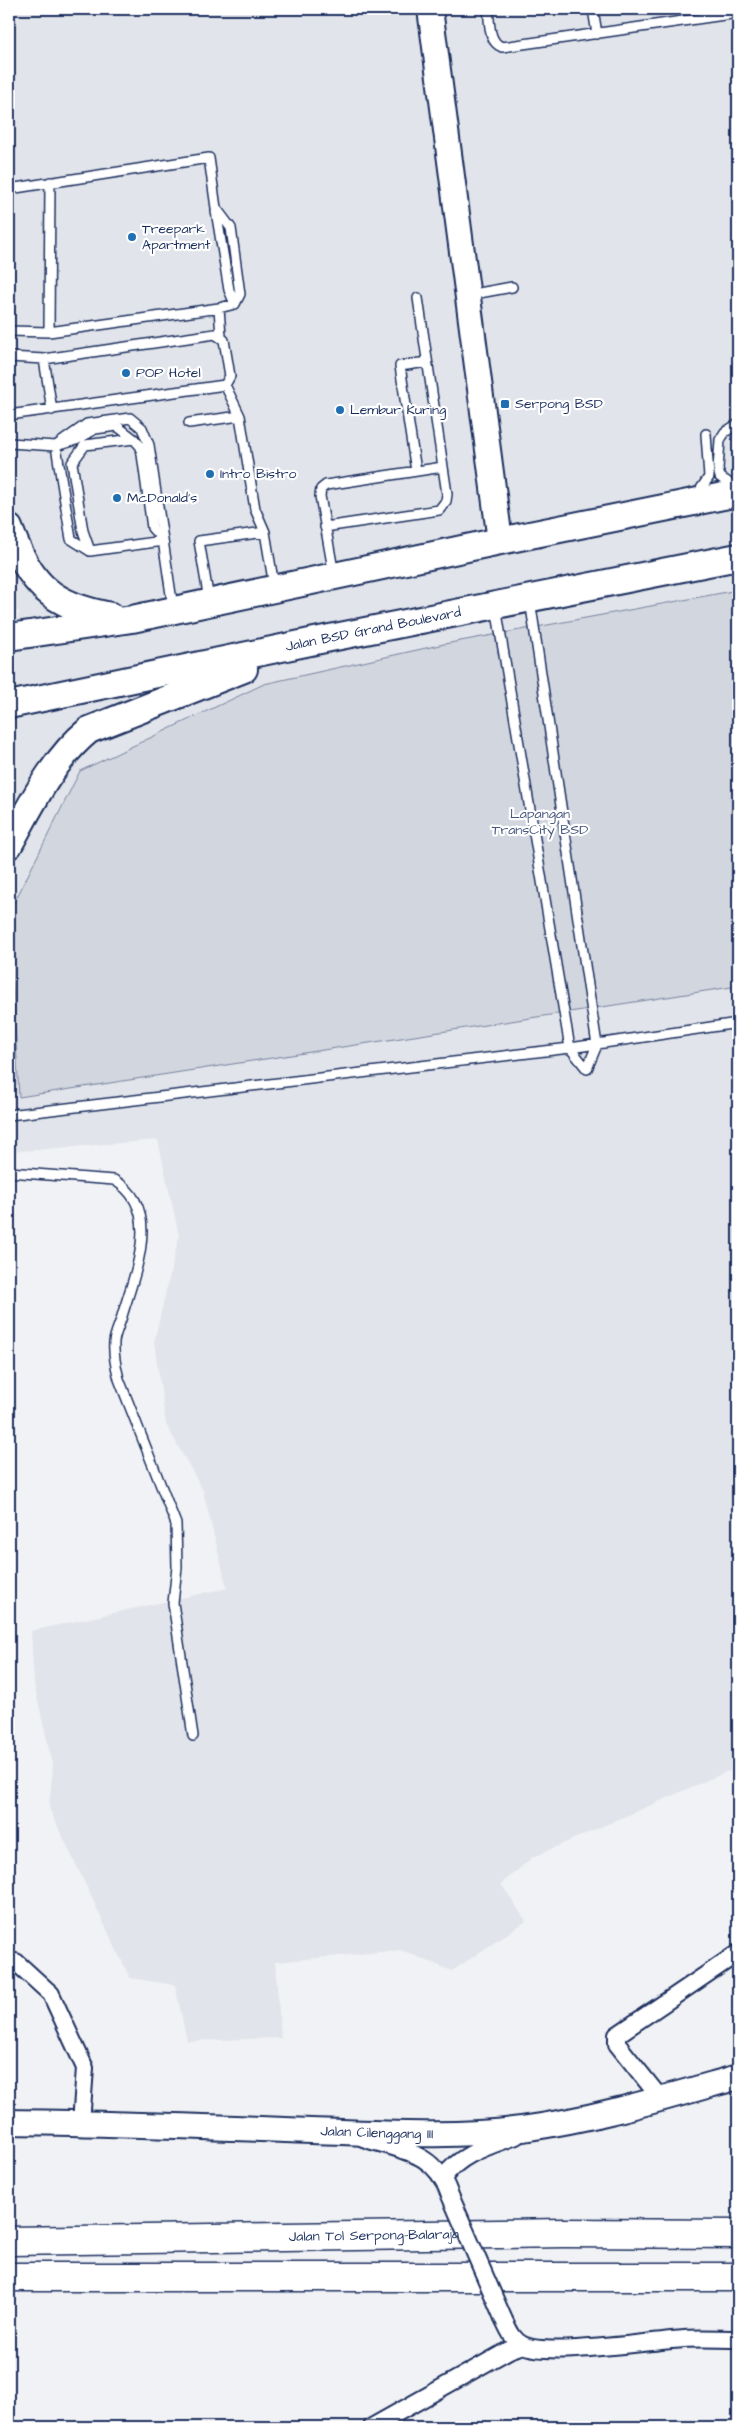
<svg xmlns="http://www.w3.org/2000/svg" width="747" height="2436" font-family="'Architects Daughter',sans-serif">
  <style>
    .built { fill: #e1e4ea }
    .green { fill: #d2d6df; stroke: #76829e }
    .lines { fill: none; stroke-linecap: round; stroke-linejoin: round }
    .lane-casing { stroke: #1b2f5e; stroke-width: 12 }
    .street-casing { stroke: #1b2f5e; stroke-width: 20 }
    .secondary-casing { stroke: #1b2f5e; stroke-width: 28 }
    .primary-casing { stroke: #1b2f5e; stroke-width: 30 }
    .highway-casing { stroke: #1b2f5e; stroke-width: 31 }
    .lane { stroke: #fff; stroke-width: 9 }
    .street { stroke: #fff; stroke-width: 16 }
    .secondary { stroke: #fff; stroke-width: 24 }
    .primary { stroke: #fff; stroke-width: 26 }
    .highway { stroke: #fff; stroke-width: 28 }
    .street-bridge-casing { stroke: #1b2f5e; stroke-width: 20; stroke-linecap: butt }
    .street-bridge { stroke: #fff; stroke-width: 16 }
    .poi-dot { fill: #1f6fb2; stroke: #fff; stroke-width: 2 }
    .labels { text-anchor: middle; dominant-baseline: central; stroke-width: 4.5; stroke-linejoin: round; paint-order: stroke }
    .poi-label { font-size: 14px; fill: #1b2f5e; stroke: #fff; text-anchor: start }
    .street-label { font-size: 14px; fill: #1b2f5e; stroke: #fff }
    .park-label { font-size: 14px; fill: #49597e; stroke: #fff }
  </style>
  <rect width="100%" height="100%" fill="#f1f2f5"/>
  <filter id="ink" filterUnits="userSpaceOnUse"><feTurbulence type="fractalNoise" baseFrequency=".02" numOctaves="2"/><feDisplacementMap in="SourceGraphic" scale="10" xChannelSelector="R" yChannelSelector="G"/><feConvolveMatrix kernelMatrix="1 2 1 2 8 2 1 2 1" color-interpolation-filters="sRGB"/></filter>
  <g filter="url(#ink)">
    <path class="built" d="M 9,9 L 738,9 L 738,1770 L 728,1771 L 533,1857 L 501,1884 L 526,1921 L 452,1971 L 401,1950 L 275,1962 L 281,2038 L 187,2041 L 175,1985 L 130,1978 L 49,1808 L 53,1766 L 34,1684 L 31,1631 L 227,1588 L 203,1491 L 166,1424 L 154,1342 L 179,1236 L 158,1140 L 9,1152 L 9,661 L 19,611 L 9,612 Z"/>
    <path class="green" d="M 738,590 L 738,986 L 19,1097 L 9,913 L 80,771 L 264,684 L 444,644 Z"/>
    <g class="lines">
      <defs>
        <path id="lane" d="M 488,9 C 490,22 488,42 502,47 L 738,13
          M 593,9 L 597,34
          M 9,189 L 209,158 L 216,208 L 231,228 L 240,294 L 235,304 L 219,308 L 49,332 L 9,331
          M 216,211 L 229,290 L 235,304
          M 468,295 L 512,287
          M 219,308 L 221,336
          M 49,332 L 50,182
          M 9,357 L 44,359 L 215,334 L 224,340 L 230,376 L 225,385 L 9,415
          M 44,359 L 52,410
          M 225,385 L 240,416
          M 189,423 L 240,416 L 255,509 L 265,532
          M 9,443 L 56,446 L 76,440 L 95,429 L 117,426 L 134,439
          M 56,446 L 87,424 L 130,418 L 142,428 L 149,445 L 173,608
          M 56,446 L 71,539 L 90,551 L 163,541
          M 416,471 L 400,366 L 427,362
          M 735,487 L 720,477 L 718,469 L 720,440 L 725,432 L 738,424
          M 696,496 L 709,477 L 706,434
          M 325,527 L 439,510 L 446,501 L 447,494 L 418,298
          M 90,551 L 83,531 L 72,463 L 85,445 L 134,439 L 141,447 L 152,528 L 163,540
          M 334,575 L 320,496 L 321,489 L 326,485 L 443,467
          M 209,600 L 199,541 L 265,532 L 274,586
          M 496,607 L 570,1048 L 587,1069 L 597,1045 L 530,600
          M 9,1115 L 570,1048 L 738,1023
          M 9,1172 L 114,1180 C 164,1208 134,1275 122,1316 C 120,1324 115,1333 114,1342 C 113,1355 116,1367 119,1379 L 176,1524 L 177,1567 L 173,1603 L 193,1736"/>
        <path id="street" d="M 9,1962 L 16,1962 L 51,1994 L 85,2068 L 81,2123
          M 661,2099 L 617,2044 L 617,2035 L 738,1953
          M 363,2138 C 400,2151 434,2150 449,2193
          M 444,2177 C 461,2153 490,2146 516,2136
          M 503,2318 C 508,2328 512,2340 523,2345 C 548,2357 651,2341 684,2339 C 702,2338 720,2339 738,2339
          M 372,2427 L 509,2350 L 523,2345"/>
        <g id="secondary">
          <path d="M 430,9 L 500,541"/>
          <path id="s1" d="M 9,2122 C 109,2123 210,2127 311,2131 C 381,2133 452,2138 522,2129 C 596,2119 667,2097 738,2077"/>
        </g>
        <g id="primary">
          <path d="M 9,528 C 31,585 50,605 111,616"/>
          <path d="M 9,637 L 132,619 L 500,541 L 738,493"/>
          <path id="s2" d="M 9,705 L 315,641 L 738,557"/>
          <path d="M 9,845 C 31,805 53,759 89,730 L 244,669"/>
        </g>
        <g id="highway">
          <path id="s3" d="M 9,2241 L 563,2233 L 738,2234"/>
          <path d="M 9,2277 L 738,2277"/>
        </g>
      </defs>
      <use href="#lane" class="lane-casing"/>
      <use href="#street" class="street-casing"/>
      <use href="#secondary" class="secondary-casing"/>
      <use href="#primary" class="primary-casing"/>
      <use href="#highway" class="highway-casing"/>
      <use href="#lane" class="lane"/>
      <use href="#street" class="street"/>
      <use href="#secondary" class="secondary"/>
      <use href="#primary" class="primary"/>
      <use href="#highway" class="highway"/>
      <defs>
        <path id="street-bridge" d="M 449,2193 L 503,2318"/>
      </defs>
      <use href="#street-bridge" class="street-bridge-casing"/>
      <use href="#street-bridge" class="street-bridge"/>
    </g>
  </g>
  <g class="poi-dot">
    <circle cx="132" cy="237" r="5"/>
    <circle cx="126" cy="373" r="5"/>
    <rect x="500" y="399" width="10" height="10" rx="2.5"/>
    <circle cx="340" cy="410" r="5"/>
    <circle cx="210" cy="474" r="5"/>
    <circle cx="117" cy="498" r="5"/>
  </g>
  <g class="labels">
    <g class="poi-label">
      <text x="142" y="229">Treepark<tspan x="142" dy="16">Apartment</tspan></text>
      <text x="136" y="373">POP Hotel</text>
      <text x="515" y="404">Serpong BSD</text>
      <text x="350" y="410">Lembur Kuring</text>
      <text x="220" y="474">Intro Bistro</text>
      <text x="127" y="498">McDonald's</text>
    </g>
    <g class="street-label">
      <text stroke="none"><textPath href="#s2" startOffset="372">Jalan BSD Grand Boulevard</textPath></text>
      <text stroke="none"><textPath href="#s1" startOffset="368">Jalan Cilenggang III</textPath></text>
      <text stroke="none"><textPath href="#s3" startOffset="365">Jalan Tol Serpong–Balaraja</textPath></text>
    </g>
    <g class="park-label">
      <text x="540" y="814">Lapangan<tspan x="540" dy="16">TransCity BSD</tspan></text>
    </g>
  </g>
  <rect width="747" height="2436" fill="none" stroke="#fff" stroke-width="30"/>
  <rect x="15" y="15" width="717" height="2406" fill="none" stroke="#1b2f5e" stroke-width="2" filter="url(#ink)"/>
</svg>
